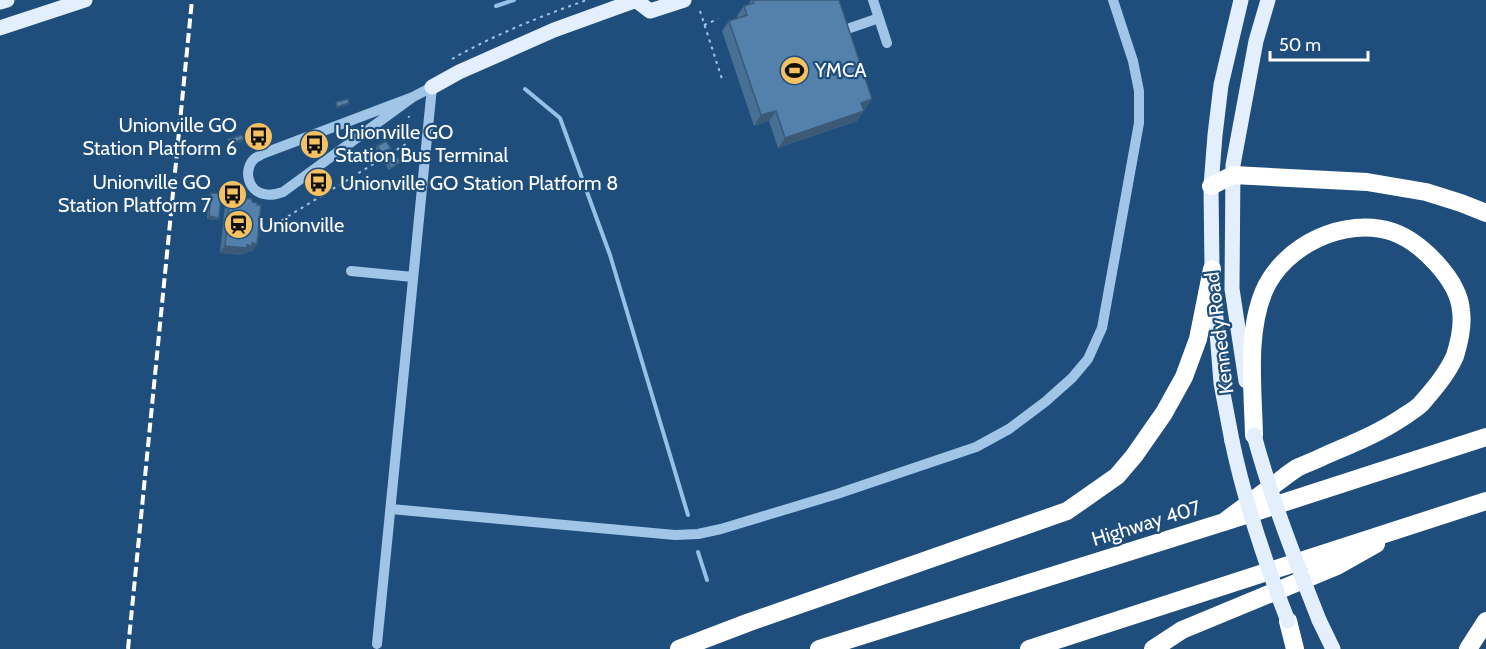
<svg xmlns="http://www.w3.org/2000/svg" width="1486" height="649" font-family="Cabin,sans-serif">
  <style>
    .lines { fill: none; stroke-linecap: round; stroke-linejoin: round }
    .stream { stroke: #95c1e8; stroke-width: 4 }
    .path { stroke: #a1c5e7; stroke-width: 2; stroke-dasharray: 3 4.5; stroke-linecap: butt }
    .minor { stroke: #a1c5e7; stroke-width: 10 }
    .major { stroke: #e3effd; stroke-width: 15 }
    .highway { stroke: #fff; stroke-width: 18 }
    .rail { stroke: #fff; stroke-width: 4; stroke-dasharray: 10 4.5; stroke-linecap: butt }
    .major-bridge { stroke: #e3effd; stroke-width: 15 }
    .wall { fill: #486f94 }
    .shaded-wall { fill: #3b5a78 }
    .building { fill: #5481ac; stroke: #3b5a78; stroke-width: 1.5 }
    .labels { text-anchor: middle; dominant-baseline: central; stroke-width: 4.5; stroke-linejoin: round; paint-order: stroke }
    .poi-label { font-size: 20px; fill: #fff; stroke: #1f4e7c; text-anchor: start }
    .street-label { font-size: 20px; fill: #fff; stroke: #1f4e7c }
  </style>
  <rect width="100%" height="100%" fill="#1f4e7c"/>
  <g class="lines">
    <path class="stream" d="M 496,6 L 514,0
      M 525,89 L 560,118 L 610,255 L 688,515
      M 698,552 L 707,580"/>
    <path class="path" d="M 700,11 L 722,79
      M 704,25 L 718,19
      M 452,59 C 494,35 541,16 587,0
      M 256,236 L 406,144 L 409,116"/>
    <path class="minor" d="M 873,0 L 887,43
      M 850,28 L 879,18
      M 413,97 L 283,192 C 277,194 271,196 264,194 C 248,191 243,170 254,159 C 255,158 261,155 262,154 L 413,97 L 432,87
      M 351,271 L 413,277
      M 391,509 L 675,535 L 698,534 L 721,529 L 837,494 L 976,447 L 1009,429 L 1045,402 L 1072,378 L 1088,359 L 1102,328 L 1139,123 L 1139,91 L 1133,61 L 1113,0
      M 377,644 L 432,87"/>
    <path class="major" d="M 637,1 L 650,11 L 684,0
      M 0,2 L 7,0
      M 0,28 L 85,0
      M 432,87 L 459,72 L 554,30 L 637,0
      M 1246,381 L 1232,289 L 1233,165 L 1256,41 L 1268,0
      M 1232,441 L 1221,383 L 1212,269 L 1211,186 L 1215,135 L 1221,85 L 1241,0
      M 1319,620 L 1333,649"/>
    <path class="highway" d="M 1211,186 L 1233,175 L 1367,182 L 1426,192 L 1461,203 L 1486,213
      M 1224,522 C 1241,509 1258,497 1275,484 C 1282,479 1289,473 1297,468 C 1305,464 1314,461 1322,457 C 1349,445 1378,434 1403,417 C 1409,413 1416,409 1421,404 C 1434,389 1447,374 1455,356 C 1459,343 1463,324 1461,311 C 1459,280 1421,242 1393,232 C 1345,216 1284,245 1264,291 C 1246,333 1253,390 1254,435
      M 1288,621 L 1295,649
      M 679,649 L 747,623 L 1067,511 L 1117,476 L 1134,456 L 1164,413 L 1184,377 L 1198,339 L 1212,269
      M 819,649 L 1224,522 L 1486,437
      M 1029,649 L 1486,501
      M 1153,649 L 1182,630 L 1337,566 L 1376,544
      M 1468,649 L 1486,621"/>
    <path class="rail" d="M 128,649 L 192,0"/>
    <path class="major-bridge" d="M 1254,435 C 1271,498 1295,559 1319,620
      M 1232,441 C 1245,503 1265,562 1288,621"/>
  </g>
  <path class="wall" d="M 751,0 L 839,0 L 872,99 L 865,109 L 864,110 L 864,111 L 857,121 L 778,148 L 769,121 L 754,126 L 722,31 L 729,21 L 737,18 L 737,16 L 744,6 L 748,5 Z
    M 377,146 L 389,151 L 381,156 L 376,149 Z
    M 386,159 L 400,162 L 398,164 L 389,170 L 384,162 Z
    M 330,182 L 328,185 L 316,193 L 313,189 L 315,186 Z
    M 211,193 L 219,218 L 217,220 L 207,219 L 209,196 Z
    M 230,197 L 252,252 L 248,251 L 246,254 L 243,253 L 242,255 L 220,253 L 225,205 Z"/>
  <path class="shaded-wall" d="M 872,99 L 865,109 L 854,113 L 861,103 Z
    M 349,103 L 348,105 L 335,109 L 337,107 Z
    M 776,111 L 769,121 L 754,126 L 761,115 Z
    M 864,111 L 857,121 L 778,148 L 785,138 Z
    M 244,139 L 242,142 L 228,146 L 230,144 Z
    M 209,216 L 219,218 L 217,220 L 207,219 Z
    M 252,243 L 257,244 L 252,252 L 248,251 L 246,254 L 243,253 L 242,255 L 220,253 L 225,246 Z"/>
  <path class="building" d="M 753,0 L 839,0 L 872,99 L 861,103 L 864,111 L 785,138 L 776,111 L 761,115 L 729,21 L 747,15 L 744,6 L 754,3 Z
    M 348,99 L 349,103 L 337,107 L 336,102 Z
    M 242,135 L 244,139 L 230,144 L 228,139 Z
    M 386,141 L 391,148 L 382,153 L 377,146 Z
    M 395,153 L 400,162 L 391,168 L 386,159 Z
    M 327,178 L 330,182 L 318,190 L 315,186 Z
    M 211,193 L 221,194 L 219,218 L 209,216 Z
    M 230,197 L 252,199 L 252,202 L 257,203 L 257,205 L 261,205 L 257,244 L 252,243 L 252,246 L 247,245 L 247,248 L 225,246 Z"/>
  <defs>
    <symbol id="stadium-disc" viewBox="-11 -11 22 22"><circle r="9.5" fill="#f5c161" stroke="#1f4e7c"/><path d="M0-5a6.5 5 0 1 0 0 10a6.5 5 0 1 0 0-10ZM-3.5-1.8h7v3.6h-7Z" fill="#111"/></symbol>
    <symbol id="bus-disc" viewBox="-11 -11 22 22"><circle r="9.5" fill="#f5c161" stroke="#1f4e7c"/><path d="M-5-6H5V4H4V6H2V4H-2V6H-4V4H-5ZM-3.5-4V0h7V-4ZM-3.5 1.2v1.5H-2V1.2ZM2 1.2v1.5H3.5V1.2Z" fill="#111"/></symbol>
    <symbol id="station-disc" viewBox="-11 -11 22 22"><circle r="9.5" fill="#f5c161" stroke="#1f4e7c"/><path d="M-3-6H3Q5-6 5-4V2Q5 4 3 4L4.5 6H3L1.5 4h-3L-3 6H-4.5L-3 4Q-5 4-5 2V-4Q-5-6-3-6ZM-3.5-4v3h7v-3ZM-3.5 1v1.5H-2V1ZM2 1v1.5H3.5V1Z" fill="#111"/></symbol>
  </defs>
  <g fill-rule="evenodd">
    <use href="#stadium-disc" x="778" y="54" width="33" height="33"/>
    <use href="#bus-disc" x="242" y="120" width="33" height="33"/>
    <use href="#bus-disc" x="298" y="128" width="33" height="33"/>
    <use href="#bus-disc" x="302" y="166" width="33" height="33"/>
    <use href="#bus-disc" x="216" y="178" width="33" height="33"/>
    <use href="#station-disc" x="222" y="208" width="33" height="33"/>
  </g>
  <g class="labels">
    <g class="poi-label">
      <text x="815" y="70">YMCA</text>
      <text x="237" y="125" text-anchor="end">Unionville GO<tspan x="237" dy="23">Station Platform 6</tspan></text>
      <text x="335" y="132">Unionville GO<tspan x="335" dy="23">Station Bus Terminal</tspan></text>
      <text x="211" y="182" text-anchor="end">Unionville GO<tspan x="211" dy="23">Station Platform 7</tspan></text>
      <text x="340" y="183">Unionville GO Station Platform 8</text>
      <text x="259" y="225">Unionville</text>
    </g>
    <g class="street-label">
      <text transform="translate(1219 333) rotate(-97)">Kennedy Road</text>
      <text transform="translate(1146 523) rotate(-17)">Highway 407</text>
    </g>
  </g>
  <path d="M1270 51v9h98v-9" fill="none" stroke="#ffffff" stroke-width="3"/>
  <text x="1279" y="51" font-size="18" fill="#ffffff" stroke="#1f4e7c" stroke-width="4.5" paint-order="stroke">50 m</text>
</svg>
